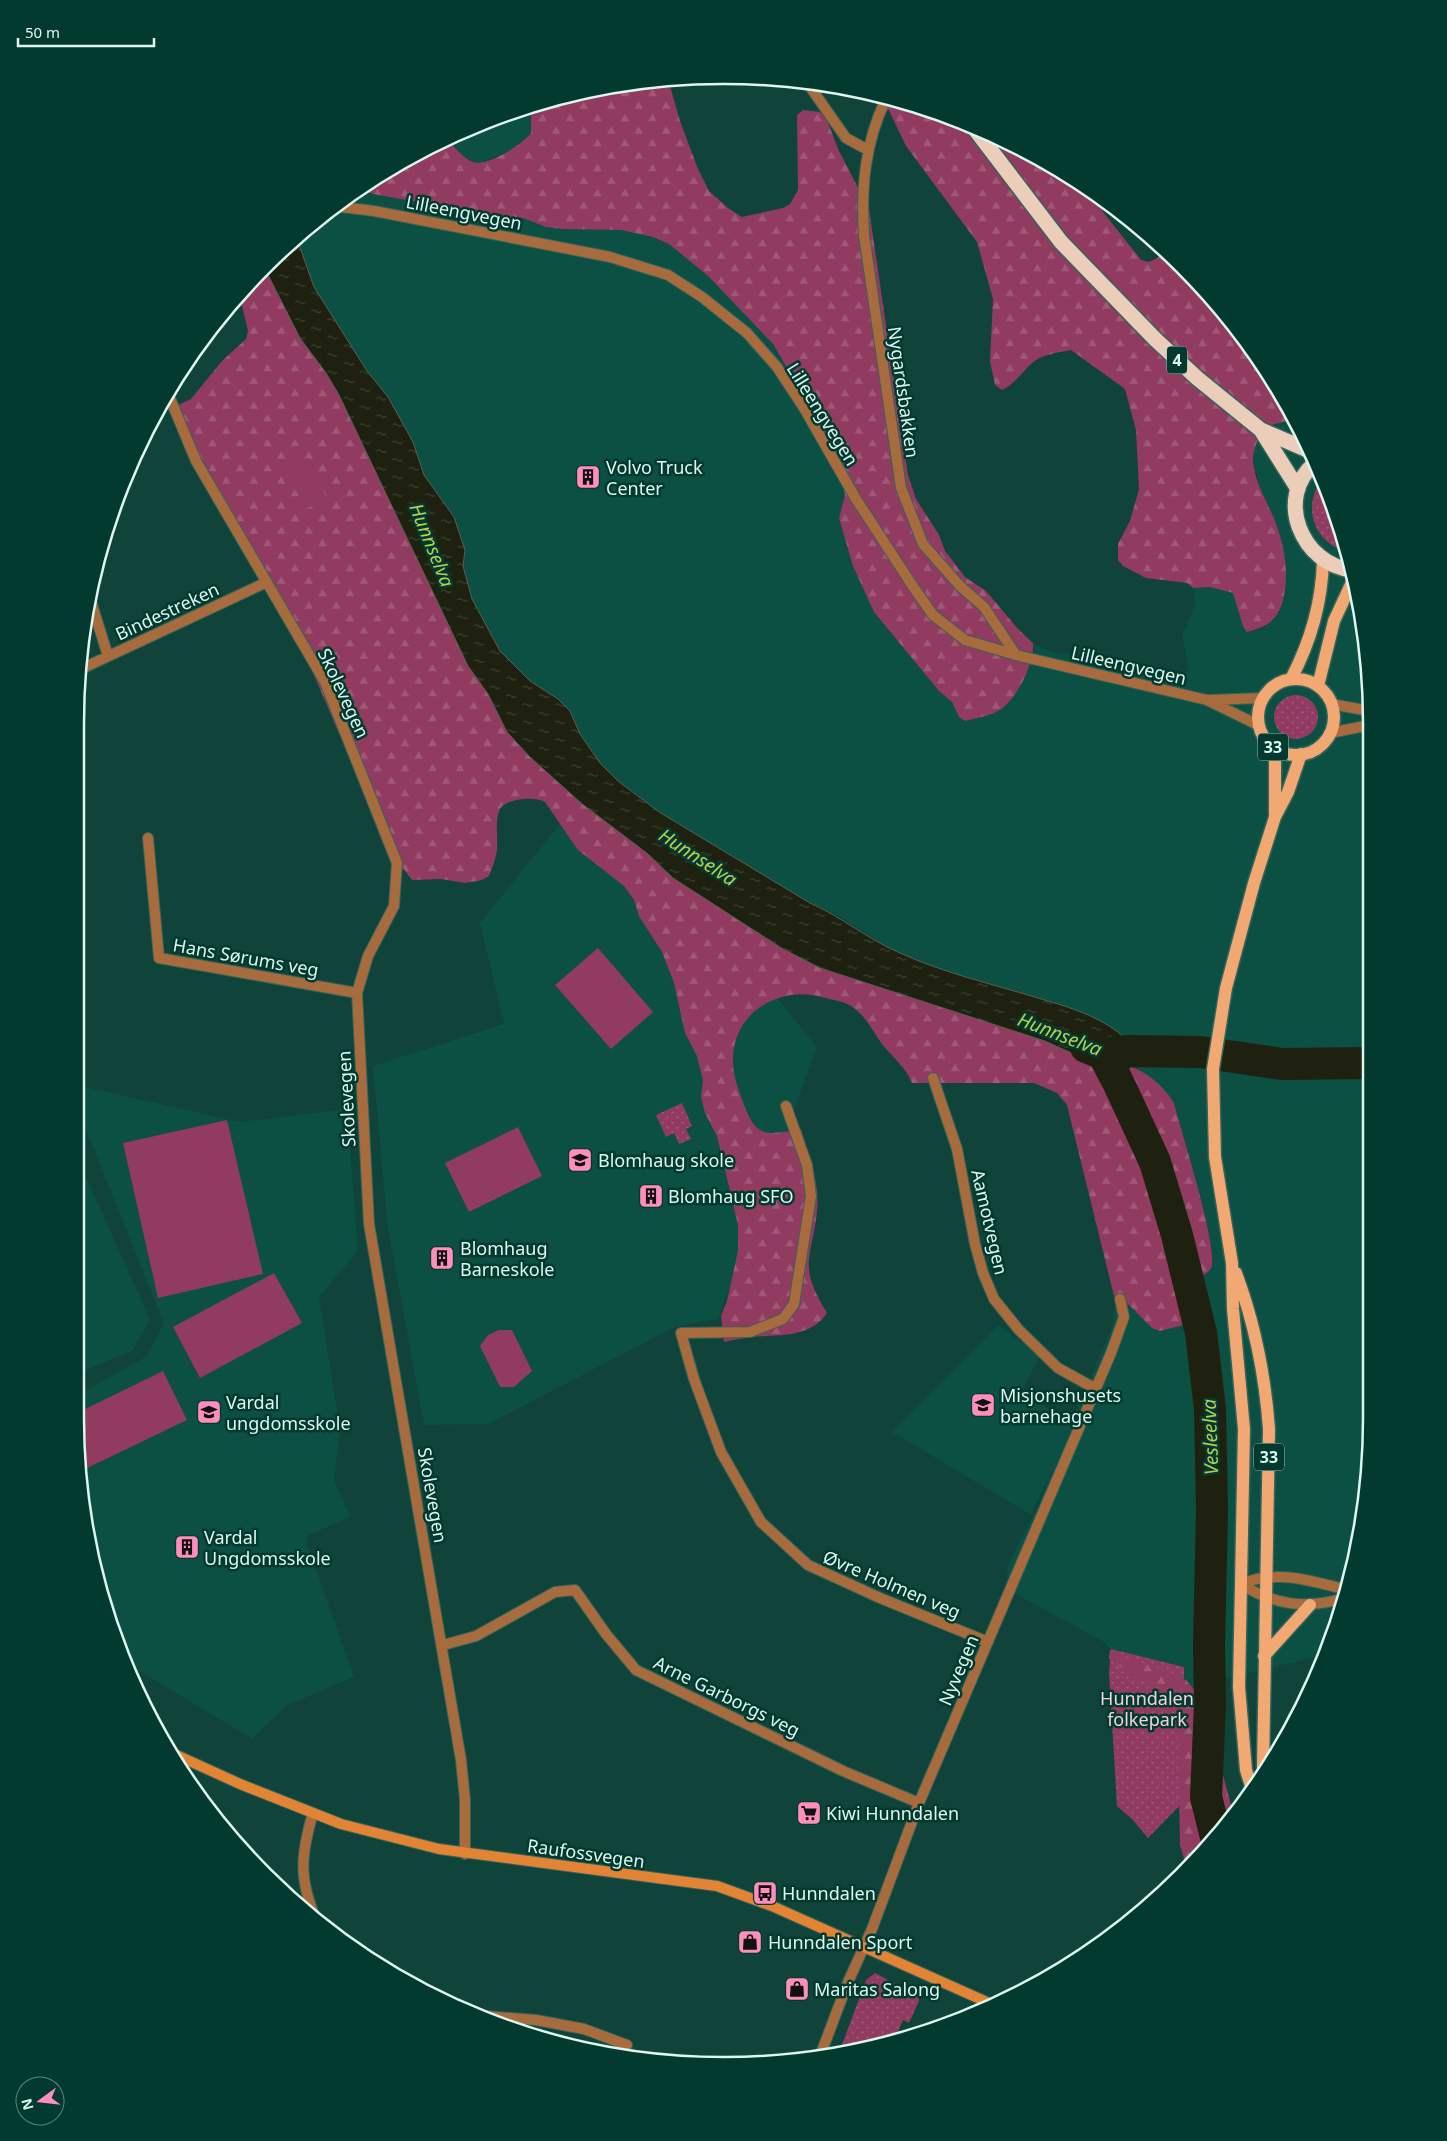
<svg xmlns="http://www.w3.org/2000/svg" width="1447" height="2141" font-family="'Noto Sans',sans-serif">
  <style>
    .built { fill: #0c4f43 }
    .green { fill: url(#green-dots) }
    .forest { fill: url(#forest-firs) }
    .pitch { fill: #903b5f }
    .water { fill: url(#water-ripples); stroke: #576153 }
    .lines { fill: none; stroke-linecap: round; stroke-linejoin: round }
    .river { stroke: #1e2110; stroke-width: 32 }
    .street-casing { stroke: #35645b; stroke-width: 12 }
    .secondary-casing { stroke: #35645b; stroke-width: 12 }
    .primary-casing { stroke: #35645b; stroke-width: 15 }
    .highway-casing { stroke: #35645b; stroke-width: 18 }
    .street { stroke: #a76b3e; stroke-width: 10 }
    .secondary { stroke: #e38435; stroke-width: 10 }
    .primary { stroke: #f1a873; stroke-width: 12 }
    .highway { stroke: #ebcdb9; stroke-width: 15 }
    .labels { text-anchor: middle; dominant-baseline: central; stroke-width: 5; stroke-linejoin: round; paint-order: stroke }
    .shield { fill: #023a2f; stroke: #9bbeb5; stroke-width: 1 }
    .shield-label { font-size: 16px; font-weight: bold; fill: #ddf6ef }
    .street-label { font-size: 18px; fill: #ddf6ef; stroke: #023a2f }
    .poi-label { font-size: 18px; fill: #ddf6ef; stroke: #023a2f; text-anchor: start }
    .park-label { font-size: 18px; fill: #f2d3dd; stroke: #023a2f }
    .water-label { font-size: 19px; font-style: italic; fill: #bbcc4f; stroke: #023a2f }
    .rim { fill: none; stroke: #ddf6ef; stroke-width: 2.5 }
  </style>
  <defs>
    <pattern id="green-dots" width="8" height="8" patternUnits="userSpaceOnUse" patternTransform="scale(1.25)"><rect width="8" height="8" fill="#903b5f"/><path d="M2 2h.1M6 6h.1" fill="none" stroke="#9f5876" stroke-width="1.8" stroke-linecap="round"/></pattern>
    <pattern id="forest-firs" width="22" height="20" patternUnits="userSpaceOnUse" patternTransform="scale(1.25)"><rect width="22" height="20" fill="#903b5f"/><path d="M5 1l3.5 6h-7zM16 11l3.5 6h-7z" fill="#9f5876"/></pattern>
    <pattern id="water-ripples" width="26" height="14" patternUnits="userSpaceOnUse" patternTransform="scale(1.25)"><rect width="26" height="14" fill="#1e2110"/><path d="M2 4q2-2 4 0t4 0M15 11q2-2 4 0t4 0" fill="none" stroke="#3e4233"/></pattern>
  </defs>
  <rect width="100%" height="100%" fill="#10443a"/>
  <path class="built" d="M 531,107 L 531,133 L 526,139 L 513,149 L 482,162 L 474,162 L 460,154 L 447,138 Z
    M 361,189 L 374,194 L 456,209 L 473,210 L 498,216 L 523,218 L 546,227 L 562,229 L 621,230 L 653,237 L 669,244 L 708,276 L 773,344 L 810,410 L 820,423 L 833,445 L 845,495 L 839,518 L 874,612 L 939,691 L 952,702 L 959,717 L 1014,697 L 1029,667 L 1034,651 L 1033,643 L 1052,652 L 1136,665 L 1176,676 L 1184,675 L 1189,668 L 1182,636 L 1195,605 L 1193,588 L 1210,587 L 1234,593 L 1243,626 L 1247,632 L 1264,628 L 1281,611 L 1275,522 L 1261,492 L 1253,459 L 1256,443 L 1263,427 L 1288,421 L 1297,423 L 1305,437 L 1350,556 L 1371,681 L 1366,1502 L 1350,1586 L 1324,1655 L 1192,1687 L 1186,1680 L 1116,1655 L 1104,1642 L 1023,1598 L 1009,1589 L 1006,1581 L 1008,1565 L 1038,1506 L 1053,1468 L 1031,1515 L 892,1432 L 998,1325 L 1040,1356 L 1019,1395 L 1072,1420 L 1112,1327 L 1115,1300 L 1129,1305 L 1152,1328 L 1183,1325 L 1185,1283 L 1207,1273 L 1213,1260 L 1211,1243 L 1174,1103 L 1138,1069 L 1131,1067 L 1128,1051 L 898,953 L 834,913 L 810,903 L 659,812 L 618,781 L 600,763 L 580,734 L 570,711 L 558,699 L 530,681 L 500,651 L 472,599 L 463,566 L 465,550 L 454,517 L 424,474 L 413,442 L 388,397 L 367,371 L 314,287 L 297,239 L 329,209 Z
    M 576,804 L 722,931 L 817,1047 L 718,1319 L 675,1327 L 488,1424 L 424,1425 L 387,1222 L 373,1066 L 504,1024 L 480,923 Z
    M 81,1086 L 239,1122 L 347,1109 L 358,1251 L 319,1297 L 340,1430 L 334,1481 L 351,1517 L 310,1534 L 306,1541 L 354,1677 L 287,1705 L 252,1739 L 128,1664 L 109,1626 L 81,1502 L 81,1393 L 147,1356 L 164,1323 L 81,1117 Z
    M 81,1166 L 150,1319 L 133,1350 L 81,1372 Z"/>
  <path class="green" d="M 1321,479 L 1349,553 C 1314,543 1302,510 1321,479 Z
    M1274 717a22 22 0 1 1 44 0a22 22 0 1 1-44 0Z
    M 682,1103 L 692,1126 L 686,1129 L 691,1139 L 679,1144 L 674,1133 L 666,1137 L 656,1115 Z
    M 1111,1649 L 1184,1667 L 1184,1801 L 1148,1838 L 1132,1819 L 1117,1806 L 1109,1673 Z
    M 875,1973 L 918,1996 L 919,2001 L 909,2023 L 903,2020 L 893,2043 L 839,2053 L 866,1980 Z"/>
  <path class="forest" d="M 668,79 L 680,121 L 698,169 L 709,191 L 728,208 L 742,217 L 783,208 L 790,204 L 798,190 L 797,115 L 803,110 L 820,112 L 826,117 L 838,149 L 869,209 L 908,475 L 916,499 L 939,535 L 945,551 L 965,577 L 986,591 L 1018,629 L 1033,643 C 1035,663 1015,704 996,712 C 987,717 975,718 965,721 L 959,717 L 952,702 L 939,691 L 874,612 L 853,566 L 839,518 L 845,495 L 832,445 L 773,344 L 708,276 L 669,244 L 653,237 L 621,230 L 562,229 L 546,227 L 523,218 L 498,216 L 473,210 L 456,209 L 373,194 L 361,189 L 437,142 L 447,138 C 454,147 462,157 473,162 C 487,167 523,144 531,133 L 531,107 L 556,97 Z
    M 883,98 L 932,110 L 1048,162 L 1085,189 L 1141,260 L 1149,262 L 1167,253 L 1238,329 L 1297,423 L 1288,421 L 1263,427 C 1259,437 1253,449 1253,460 C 1254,481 1267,501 1275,521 C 1284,544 1289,571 1284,595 C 1280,618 1270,626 1247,632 L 1243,626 L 1233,593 L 1210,587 L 1193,588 L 1187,583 L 1146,578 L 1123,566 L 1118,560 L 1118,544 L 1130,521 L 1139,489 L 1136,430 L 1125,389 L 1071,350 C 1058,353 1041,354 1031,364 C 1021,373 1015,384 1002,390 L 995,385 L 990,361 L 993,299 L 977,242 L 906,146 Z
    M 265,269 L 300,338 L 326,373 L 339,395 L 468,666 L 488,694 L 507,732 L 530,757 L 581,803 L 648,854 L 673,878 L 783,949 L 820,968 L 1045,1041 L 1076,1055 L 1097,1068 L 1110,1090 L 1120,1084 L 1131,1067 C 1148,1072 1165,1088 1174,1103 C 1180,1128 1220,1252 1211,1268 C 1206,1277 1192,1278 1185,1283 L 1184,1325 L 1160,1331 L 1152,1328 L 1129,1305 L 1115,1300 L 1067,1105 L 1057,1093 L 1034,1083 L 912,1083 C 906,1067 892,1057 882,1044 C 872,1030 866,1016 851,1006 C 844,1001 831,1000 822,997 C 779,985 732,1013 733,1061 C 733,1075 738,1089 743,1102 C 756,1139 766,1135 801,1129 C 809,1156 820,1182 817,1211 C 812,1260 797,1264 827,1313 C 809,1339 779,1334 751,1337 C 742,1338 733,1340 724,1342 L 721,1316 L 727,1301 L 738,1251 L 738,1225 L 717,1136 L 705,1113 L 701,1097 L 703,1081 L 697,1056 L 685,1033 L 674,983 L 662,952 L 639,916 L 634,900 L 624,886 L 578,850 L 545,802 C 534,796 504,798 499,811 C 495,822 498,838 497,850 C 496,859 492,868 489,876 L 482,880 L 465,883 L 441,879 L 412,880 L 402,867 L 371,797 L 357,775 L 307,659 L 221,510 L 174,407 L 191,399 L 222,361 L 246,339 L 248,331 L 239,293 Z
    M 1110,1649 L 1116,1655 L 1164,1670 L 1186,1680 L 1202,1698 L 1233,1812 L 1211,1845 L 1187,1869 L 1180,1845 L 1177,1691 L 1133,1677 L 1109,1658 Z"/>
  <path class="pitch" d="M 308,458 L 327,499 L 305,509 L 286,468 Z
    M 598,948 L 653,1012 L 611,1049 L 555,985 Z
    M 227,1120 L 263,1274 L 158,1298 L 123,1143 Z
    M 518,1127 L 542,1176 L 469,1212 L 445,1163 Z
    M 274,1273 L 302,1323 L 200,1378 L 173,1327 Z
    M 499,1330 L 512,1330 L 532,1371 L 514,1387 L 500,1387 L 480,1346 L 488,1335 Z
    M 163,1371 L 187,1420 L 85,1469 L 81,1459 L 81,1411 Z"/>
  <path class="water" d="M 297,239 L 314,287 L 367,371 L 388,397 L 413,442 L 424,475 L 454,517 L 465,550 L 463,566 L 472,599 L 500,651 L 530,681 L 558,699 L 570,711 L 580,734 L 600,763 L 618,781 L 659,812 L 810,903 C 842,917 869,940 900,953 C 944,973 992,984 1038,998 C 1065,1006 1094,1014 1118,1032 C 1127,1039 1127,1056 1131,1067 L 1119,1084 L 1110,1090 L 1097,1068 L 1076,1055 L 1045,1041 L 820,968 L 783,949 L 673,878 L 648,854 L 581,803 L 530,757 L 507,732 L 488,694 L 468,666 L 339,395 L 326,373 L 300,338 L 265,269 Z"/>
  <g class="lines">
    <path class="river" d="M 1086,1047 L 1103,1054 L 1128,1051 L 1200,1052 L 1282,1064 L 1369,1063
      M 1103,1054 L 1119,1084 L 1155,1162 L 1177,1235 L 1201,1333 L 1210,1409 L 1212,1510 L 1209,1646 L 1210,1704 L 1206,1797 L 1216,1837"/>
    <defs>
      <path id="street" d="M 806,81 L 846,138 L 868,150
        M 886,99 C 865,142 861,187 864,235 L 901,488 L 923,544 L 960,586 L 984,607 L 1016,655
        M 333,206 L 374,211 L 610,257 L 668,275 L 702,297 L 747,333 L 777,367 L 804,408 L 856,499 L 914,588 L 933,615 L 965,640 L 1016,655 L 1207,700 L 1258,725
        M 169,396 L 196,461 L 325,682 L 397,863 L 394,906 L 368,956 L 357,993 L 369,1224 L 461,1760 L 465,1800 L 465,1854
        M 89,595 L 108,656
        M 81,669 L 267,582
        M 1208,700 L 1263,698
        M 1331,704 L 1370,711
        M 1330,733 L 1370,725
        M 148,838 L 159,958 L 357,993
        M 933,1078 L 957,1149 L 975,1244 L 983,1273 L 994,1299 L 1019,1330 L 1058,1368 L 1096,1389
        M 786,1106 L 807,1165 L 811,1196 L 794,1304 L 783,1319 L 750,1332 L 681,1333 L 694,1379 L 721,1452 L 761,1522 L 808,1565 L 880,1598 L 988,1642
        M 1241,1584 C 1279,1569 1310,1581 1348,1590
        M 1241,1584 C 1275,1606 1307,1609 1345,1598
        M 443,1645 L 476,1636 L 555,1592 L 575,1590 L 606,1634 L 636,1670 L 843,1771 L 919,1803
        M 313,1813 C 300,1857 299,1880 317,1922
        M 473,2015 L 536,2020 L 584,2029 L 627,2045
        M 820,2056 L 848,1982 L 872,1929 L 919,1803 L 1111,1353 L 1124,1317 L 1120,1299"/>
      <path id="secondary" d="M 172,1753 L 240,1784 L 341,1824 L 439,1849 L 717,1886 L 772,1906 L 989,2003"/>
      <path id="primary" d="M 1291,679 C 1311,641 1322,603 1323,560
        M1258 717a38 38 0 1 1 76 0a38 38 0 1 1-76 0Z
        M 1318,686 L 1334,621 L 1354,578
        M 1275,749 L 1275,814
        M 1236,1273 C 1255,1324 1265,1375 1269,1429 L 1263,1768
        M 1264,1656 L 1310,1605
        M 1251,1786 L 1246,1770 L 1239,1687 L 1244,1429 L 1233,1309 L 1232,1263 L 1215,1157 L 1213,1069 L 1226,988 L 1254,883 L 1275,817 L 1288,792 L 1301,754"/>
      <path id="highway" d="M 974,128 L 1061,242 L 1155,339 L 1197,378 L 1261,430 L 1310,451
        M 1261,430 L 1298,489
        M 1315,463 C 1274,498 1302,565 1352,570"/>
    </defs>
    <use href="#street" class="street-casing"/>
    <use href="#secondary" class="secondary-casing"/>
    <use href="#primary" class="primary-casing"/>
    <use href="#highway" class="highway-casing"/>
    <use href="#street" class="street"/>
    <use href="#secondary" class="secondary"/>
    <use href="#primary" class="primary"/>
    <use href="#highway" class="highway"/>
  </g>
  <defs>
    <symbol id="building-square" viewBox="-11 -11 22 22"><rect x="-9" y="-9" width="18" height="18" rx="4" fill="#ff8eba" stroke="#023a2f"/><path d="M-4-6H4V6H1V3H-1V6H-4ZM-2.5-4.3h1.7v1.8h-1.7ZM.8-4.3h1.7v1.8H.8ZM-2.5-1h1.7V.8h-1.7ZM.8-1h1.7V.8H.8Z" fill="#111"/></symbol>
    <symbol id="school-square" viewBox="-11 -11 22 22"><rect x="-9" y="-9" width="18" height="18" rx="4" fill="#ff8eba" stroke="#023a2f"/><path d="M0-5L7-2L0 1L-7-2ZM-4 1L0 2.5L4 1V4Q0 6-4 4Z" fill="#111"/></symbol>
    <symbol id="supermarket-square" viewBox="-11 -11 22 22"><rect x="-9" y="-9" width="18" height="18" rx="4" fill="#ff8eba" stroke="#023a2f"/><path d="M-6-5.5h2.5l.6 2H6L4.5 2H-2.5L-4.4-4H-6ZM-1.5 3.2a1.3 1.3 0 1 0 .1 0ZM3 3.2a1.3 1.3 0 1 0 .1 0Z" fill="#111"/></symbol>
    <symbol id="bus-square" viewBox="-11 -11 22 22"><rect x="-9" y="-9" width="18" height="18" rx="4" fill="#ff8eba" stroke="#023a2f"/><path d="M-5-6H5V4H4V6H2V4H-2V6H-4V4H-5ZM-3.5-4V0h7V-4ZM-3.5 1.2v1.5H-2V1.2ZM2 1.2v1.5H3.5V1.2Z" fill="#111"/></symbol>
    <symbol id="shop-square" viewBox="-11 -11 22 22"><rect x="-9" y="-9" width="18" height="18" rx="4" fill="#ff8eba" stroke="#023a2f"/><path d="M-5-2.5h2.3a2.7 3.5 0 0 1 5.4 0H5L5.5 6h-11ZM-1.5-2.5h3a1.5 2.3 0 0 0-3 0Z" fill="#111"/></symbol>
  </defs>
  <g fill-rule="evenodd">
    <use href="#building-square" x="574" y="463" width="28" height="28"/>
    <use href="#school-square" x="566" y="1146" width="28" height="28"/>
    <use href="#building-square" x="637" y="1182" width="28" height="28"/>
    <use href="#building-square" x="428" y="1244" width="28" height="28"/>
    <use href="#school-square" x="969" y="1391" width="28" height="28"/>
    <use href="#school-square" x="195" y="1398" width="28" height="28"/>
    <use href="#building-square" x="173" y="1533" width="28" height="28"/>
    <use href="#supermarket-square" x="795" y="1799" width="28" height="28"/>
    <use href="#bus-square" x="751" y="1879" width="28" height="28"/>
    <use href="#shop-square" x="736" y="1928" width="28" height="28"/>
    <use href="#shop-square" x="783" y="1975" width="28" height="28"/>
  </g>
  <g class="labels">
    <g class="shield">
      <rect x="1167" y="346.5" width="20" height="27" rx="4"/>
      <rect x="1258" y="733.5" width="30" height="27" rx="4"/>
      <rect x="1254" y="1443.5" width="30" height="27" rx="4"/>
    </g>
    <g class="shield-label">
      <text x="1177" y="360">4</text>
      <text x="1273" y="747">33</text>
      <text x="1269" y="1457">33</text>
    </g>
    <g class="street-label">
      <text transform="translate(464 212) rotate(11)">Lilleengvegen</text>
      <text transform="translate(904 392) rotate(82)">Nygardsbakken</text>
      <text transform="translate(823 414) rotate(58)">Lilleengvegen</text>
      <text transform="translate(167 611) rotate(-25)">Bindestreken</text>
      <text transform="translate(1129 665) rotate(13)">Lilleengvegen</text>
      <text transform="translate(344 693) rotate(65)">Skolevegen</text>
      <text transform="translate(246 957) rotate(10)">Hans Sørums veg</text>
      <text transform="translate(346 1099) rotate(-93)">Skolevegen</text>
      <text transform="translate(990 1222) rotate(77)">Aamotvegen</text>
      <text transform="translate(433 1495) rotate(80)">Skolevegen</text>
      <text transform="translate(892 1584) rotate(23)">Øvre Holmen veg</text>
      <text transform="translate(958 1670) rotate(-67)">Nyvegen</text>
      <text transform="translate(727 1696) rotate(26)">Arne Garborgs veg</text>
      <text transform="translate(586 1853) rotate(8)">Raufossvegen</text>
    </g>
    <g class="poi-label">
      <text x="606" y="467">Volvo Truck<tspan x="606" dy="21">Center</tspan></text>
      <text x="598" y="1160">Blomhaug skole</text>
      <text x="668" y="1196">Blomhaug SFO</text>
      <text x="460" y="1248">Blomhaug<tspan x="460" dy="21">Barneskole</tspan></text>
      <text x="1000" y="1395">Misjonshusets<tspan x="1000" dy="21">barnehage</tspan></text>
      <text x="226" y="1402">Vardal<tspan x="226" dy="21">ungdomsskole</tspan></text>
      <text x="204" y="1537">Vardal<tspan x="204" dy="21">Ungdomsskole</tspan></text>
      <text x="826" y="1813">Kiwi Hunndalen</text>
      <text x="782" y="1893">Hunndalen</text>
      <text x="768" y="1942">Hunndalen Sport</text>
      <text x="814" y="1989">Maritas Salong</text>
    </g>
    <g class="park-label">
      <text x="1147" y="1698">Hunndalen<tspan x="1147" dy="21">folkepark</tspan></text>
    </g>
    <g class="water-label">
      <text transform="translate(432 545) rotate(68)">Hunnselva</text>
      <text transform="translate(698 857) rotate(33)">Hunnselva</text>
      <text transform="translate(1060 1034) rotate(21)">Hunnselva</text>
      <text transform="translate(1210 1437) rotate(-92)">Vesleelva</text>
    </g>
  </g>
  <path d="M0 0H1447V2141H0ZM723 84H724A639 639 0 0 1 1363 723V1418A639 639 0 0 1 724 2057H723A639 639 0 0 1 84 1418V723A639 639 0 0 1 723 84Z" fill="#023a2f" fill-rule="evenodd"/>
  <path class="rim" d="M723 84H724A639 639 0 0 1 1363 723V1418A639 639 0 0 1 724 2057H723A639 639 0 0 1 84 1418V723A639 639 0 0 1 723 84Z"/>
  <g transform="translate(40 2101) rotate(255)"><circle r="24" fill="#023a2f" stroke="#5a857c"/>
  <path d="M0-4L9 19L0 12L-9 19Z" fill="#ff8eba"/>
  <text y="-8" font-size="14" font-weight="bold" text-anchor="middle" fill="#ddf6ef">N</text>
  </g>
  <path d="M18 38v8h136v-8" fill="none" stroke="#ddf6ef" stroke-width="2.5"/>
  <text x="25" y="38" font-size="15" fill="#ddf6ef" stroke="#023a2f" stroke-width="4" paint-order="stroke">50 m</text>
</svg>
